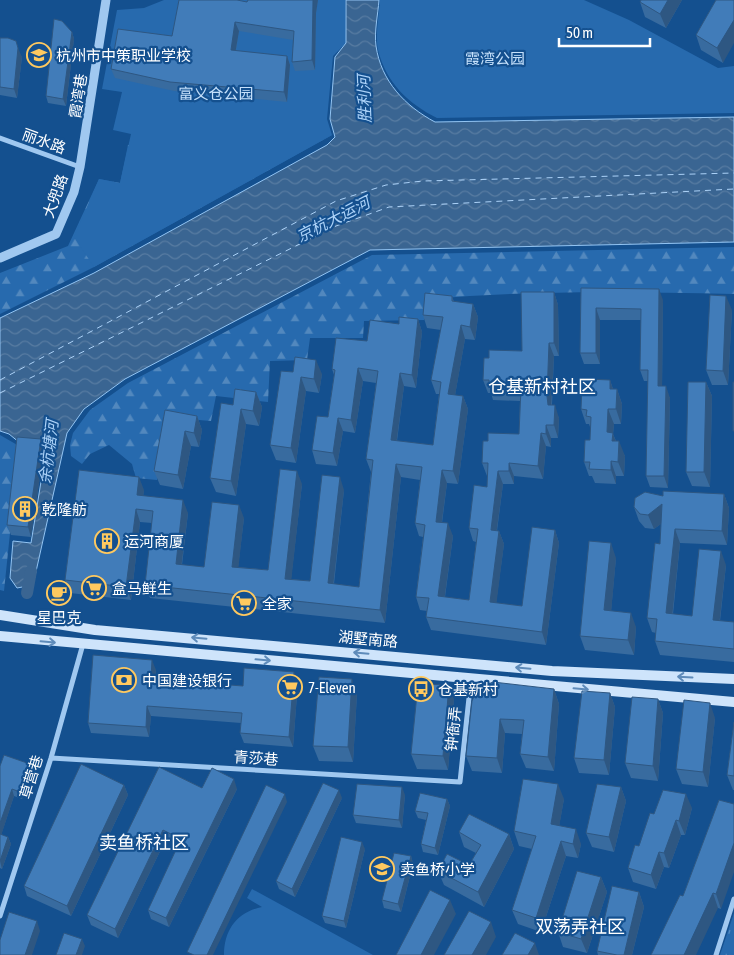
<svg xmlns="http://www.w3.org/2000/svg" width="734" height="955" font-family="'Asap Condensed','Noto Sans SC',sans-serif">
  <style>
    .grass { fill: url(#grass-tufts) }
    .forest { fill: url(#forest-firs) }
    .park { fill: #276aae }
    .water { fill: url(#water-waves); stroke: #92c4f3 }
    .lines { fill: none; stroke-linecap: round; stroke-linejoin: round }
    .canal { stroke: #3a6592; stroke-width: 12 }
    .ferry { stroke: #acd2f8; stroke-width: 1; stroke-dasharray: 6 5; stroke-linecap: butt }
    .minor { stroke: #a0c8f0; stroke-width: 5 }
    .tertiary { stroke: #a0c8f0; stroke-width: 9 }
    .secondary { stroke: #cee4fb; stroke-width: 10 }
    .wall { fill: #386b9f }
    .shaded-wall { fill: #2e5782 }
    .building { fill: #417cb9; stroke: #2e5782 }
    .oneway { stroke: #5e8bba }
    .labels { text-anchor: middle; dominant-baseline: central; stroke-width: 4.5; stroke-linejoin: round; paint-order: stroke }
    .poi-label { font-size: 15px; fill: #fff; stroke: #14508f; text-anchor: start }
    .park-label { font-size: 15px; fill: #c6e1fc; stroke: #14508f }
    .street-label { font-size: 15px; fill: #fff; stroke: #14508f }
    .water-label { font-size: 16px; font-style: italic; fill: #acd2f8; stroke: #14508f }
    .quarter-label { font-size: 18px; fill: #fff; stroke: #14508f }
  </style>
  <defs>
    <pattern id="grass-tufts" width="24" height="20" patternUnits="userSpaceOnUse" patternTransform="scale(1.25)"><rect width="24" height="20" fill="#276aae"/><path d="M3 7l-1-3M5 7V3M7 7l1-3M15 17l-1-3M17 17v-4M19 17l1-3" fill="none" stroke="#5288be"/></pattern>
    <pattern id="forest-firs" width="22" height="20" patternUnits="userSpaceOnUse" patternTransform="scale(1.25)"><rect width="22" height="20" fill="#276aae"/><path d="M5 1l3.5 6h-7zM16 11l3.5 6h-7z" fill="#5288be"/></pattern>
    <pattern id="water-waves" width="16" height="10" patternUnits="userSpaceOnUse" patternTransform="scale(1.25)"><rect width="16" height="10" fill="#3a6592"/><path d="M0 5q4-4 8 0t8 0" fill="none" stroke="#587ca2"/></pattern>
  </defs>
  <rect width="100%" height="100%" fill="#14508f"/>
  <path class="grass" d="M 734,913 L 734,955 L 720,955 Z"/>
  <path class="forest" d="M 332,135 L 94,267 L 0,314 L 0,273 L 68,246 L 99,179 L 120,183 L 128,145 Z
    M 734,247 L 734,294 C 632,292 531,290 429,299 L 424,320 L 364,321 L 363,338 L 310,338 L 307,360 L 270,361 L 268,402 L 216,396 L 211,421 L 163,417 L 157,480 L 136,478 L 132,464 L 109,445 L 90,454 L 82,464 L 71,456 L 70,445 L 73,433 L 90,410 L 128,383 L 372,255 Z
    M 0,435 L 19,446 L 4,591 L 0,590 Z"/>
  <path class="park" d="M 164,0 L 345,0 L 346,43 L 333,56 L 327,119 L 332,135 L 94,267 L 74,237 L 99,179 L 120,183 L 131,134 L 113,130 L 122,92 L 102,89 L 117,10 L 144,8 Z
    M 380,0 L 584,0 L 629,20 L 718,68 L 734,66 L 734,113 L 437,118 C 409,104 386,83 378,50 C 375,36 379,15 380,0 Z
    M 252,889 L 373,955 L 224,955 C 224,930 237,912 262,907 L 247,898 Z"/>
  <path class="water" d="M 346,0 L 379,0 C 378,14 374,32 376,46 C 381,81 405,106 435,122 L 734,117 L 734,242 L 370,250 L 125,379 L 84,409 L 67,433 L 33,585 L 17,588 L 10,578 L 13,541 L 31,543 L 47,445 L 20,443 L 9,434 L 0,431 L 0,318 L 94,273 L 327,145 L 335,137 L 330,119 L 335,57 L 346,43 Z"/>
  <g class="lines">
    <path class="canal" d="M 27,593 L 31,571"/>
    <path class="ferry" d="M 0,380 L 336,201 L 386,185 L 423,181 L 734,173
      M 0,393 L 336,226 L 389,207 L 734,189"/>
    <path class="minor" d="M 0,138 L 80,167
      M 51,758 L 460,782 L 471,679
      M 0,916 L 51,758 L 83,644
      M 716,955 L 734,899"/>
    <path class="tertiary" d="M 0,258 L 56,234 L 74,192 L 80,167 L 106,0"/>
    <path class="secondary" d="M 0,615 L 95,630 L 552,671 L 734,679
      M 0,636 L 734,702"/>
  </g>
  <path class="wall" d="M 248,0 L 318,0 L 316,13 L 315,70 L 295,71 L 292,62 L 293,40 L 239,31 L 236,51 L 287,56 L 290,65 L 287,102 L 174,91 L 115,78 L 111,69 L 172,36 L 247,2 Z
    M 682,0 L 666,28 L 645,17 L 640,2 Z
    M 716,0 L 723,63 L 701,50 L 696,35 Z
    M 72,32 L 74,39 L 66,106 L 48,103 L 46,96 Z
    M 0,38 L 22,57 L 17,98 L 0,95 Z
    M 581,288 L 663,300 L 662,386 L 670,398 L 668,488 L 650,487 L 646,476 L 648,381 L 644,381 L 640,370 L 641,320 L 600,320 L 600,364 L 584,364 L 580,353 Z
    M 554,292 L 558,305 L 559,356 L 554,356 L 552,405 L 559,418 L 558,438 L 551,438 L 551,447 L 546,446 L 543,479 L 514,476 L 514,484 L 503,484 L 497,531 L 499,531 L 504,544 L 496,603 L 522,606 L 555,530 L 559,543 L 546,645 L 431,630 L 426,617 L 427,611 L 420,610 L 416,597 L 423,537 L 419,536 L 415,523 L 420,480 L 401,477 L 385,623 L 150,598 L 145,585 L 152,523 L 140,522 L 131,600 L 70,593 L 65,580 L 144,490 L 143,496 L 188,513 L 182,565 L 204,567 L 244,518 L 238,567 L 268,570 L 302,484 L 291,579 L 310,581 L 344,490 L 334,584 L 359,587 L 371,472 L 366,459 L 376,383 L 363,381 L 355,433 L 343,431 L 337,466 L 316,464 L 312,450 L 328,417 L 334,375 L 332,369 L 367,341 L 399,324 L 418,319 L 422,332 L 416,388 L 404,386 L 397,441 L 433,445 L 439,394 L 436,394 L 431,380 L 441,330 L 427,328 L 423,315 L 452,296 L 454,302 L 473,304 L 478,317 L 475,340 L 465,339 L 455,395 L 463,396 L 468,409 L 458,484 L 447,483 L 442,523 L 453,536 L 445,597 L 469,600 L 476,542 L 473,541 L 469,528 L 487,487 L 487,476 L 482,463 L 488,441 L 519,434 L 520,401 L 493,400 L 491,393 L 488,393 L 483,380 L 489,358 L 522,351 Z
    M 732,310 L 728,385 L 712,385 L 706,370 Z
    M 293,372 L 322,374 L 319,393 L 306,391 L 296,463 L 276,460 L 270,445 Z
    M 610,380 L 613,389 L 617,389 L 622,404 L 621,424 L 614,424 L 613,434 L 616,441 L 625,456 L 624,476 L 616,476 L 616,484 L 595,483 L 592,476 L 589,476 L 584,462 L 590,440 L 590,427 L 589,424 L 586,424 L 581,409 L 587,388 Z
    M 706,382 L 712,396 L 710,487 L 692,486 L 686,472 Z
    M 256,392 L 262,407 L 259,426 L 246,424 L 236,496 L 216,492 L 210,478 L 233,405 Z
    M 197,416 L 202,430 L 199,447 L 191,446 L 183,489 L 160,485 L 154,471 Z
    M 44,449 L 31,537 L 11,535 L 7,525 Z
    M 724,494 L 729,508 L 727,545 L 680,543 L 673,614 L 692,616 L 726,565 L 720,621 L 734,622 L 734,662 L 660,655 L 655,641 L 656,633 L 652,632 L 647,618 L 660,544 L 662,523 L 654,529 L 645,528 L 639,521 L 634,507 L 663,496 Z
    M 616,558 L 611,611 L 636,627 L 634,655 L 585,650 L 580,636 Z
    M 156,670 L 155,679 L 243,686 L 298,682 L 293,747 L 244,743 L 240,733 L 241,723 L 151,716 L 149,737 L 91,733 L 88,723 Z
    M 554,689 L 559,704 L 554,771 L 526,768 L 520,754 L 522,734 L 505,733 L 502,773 L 472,771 L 466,756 L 472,701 Z
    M 610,693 L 615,707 L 609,775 L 579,773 L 574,758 Z
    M 357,694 L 353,762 L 319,761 L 313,746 Z
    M 454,699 L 448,770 L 417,769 L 411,754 Z
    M 658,699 L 663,713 L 658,781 L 631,778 L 625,763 Z
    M 715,718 L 708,787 L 682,784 L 676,769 Z
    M 734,722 L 734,790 L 733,790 L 727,775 Z
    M 30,764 L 32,772 L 22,799 L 14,796 L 1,835 L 8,837 L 11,844 L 2,869 L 0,868 L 0,766 Z
    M 159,767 L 202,788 L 237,789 L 169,927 L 151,919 L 148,910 L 179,845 L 166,839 L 118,938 L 91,925 L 87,915 Z
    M 124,785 L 128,795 L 71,916 L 27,896 L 24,886 Z
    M 621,787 L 626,801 L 614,852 L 592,847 L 586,833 Z
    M 405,795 L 402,828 L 356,823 L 353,815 Z
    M 342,798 L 295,897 L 279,889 L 276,881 Z
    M 447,799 L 450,806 L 438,855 L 423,852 L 421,844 L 426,820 L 418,818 L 415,811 Z
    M 564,799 L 559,826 L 581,844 L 578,858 L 566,856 L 541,932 L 518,924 L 512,910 L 532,849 L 519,846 L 514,831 Z
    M 719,800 L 721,909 L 683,896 Z
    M 692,808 L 685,835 L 681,835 L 669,868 L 664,867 L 656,889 L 633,882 L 628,868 L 639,846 Z
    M 459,832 L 509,834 L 514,849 L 484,907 L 444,885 L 438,871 L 469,865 L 476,853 L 464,847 Z
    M 365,849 L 346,928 L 325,923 L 322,916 Z
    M 411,856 L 413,864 L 401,912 L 384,908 L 382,900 Z
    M 601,877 L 607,892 L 587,953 L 563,947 L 558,932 Z
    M 639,892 L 644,907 L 632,955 L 598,955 L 597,951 Z"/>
  <path class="shaded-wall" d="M 313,0 L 318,0 L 316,13 L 315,70 L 312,60 Z
    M 668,0 L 682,0 L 666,28 L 660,14 Z
    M 734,20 L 734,43 L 723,63 L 717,48 Z
    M 235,22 L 239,31 L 234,60 L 231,50 Z
    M 72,32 L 74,39 L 66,106 L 63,99 Z
    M 18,48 L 22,57 L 17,98 L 14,89 Z
    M 287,56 L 290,65 L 287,102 L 284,92 Z
    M 659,289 L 663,300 L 662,397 L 658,386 Z
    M 554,292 L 558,305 L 559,356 L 554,343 Z
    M 726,296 L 732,310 L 728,385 L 723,371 Z
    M 473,304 L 478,317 L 475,340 L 470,327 Z
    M 596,308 L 600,320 L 600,364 L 596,353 Z
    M 418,319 L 422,332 L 416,388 L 412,375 Z
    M 461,325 L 465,339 L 453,407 L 448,394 Z
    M 549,343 L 554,356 L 551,409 L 548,405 L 547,396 Z
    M 316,360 L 322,374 L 319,393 L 314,379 Z
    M 358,368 L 363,381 L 355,433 L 351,420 Z
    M 400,373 L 404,386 L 395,453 L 391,440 Z
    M 301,377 L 306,391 L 296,463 L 291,448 Z
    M 610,380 L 615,395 L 610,389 Z
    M 706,382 L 712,396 L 710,487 L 704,472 Z
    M 666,386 L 670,398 L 668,488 L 664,476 Z
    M 617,389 L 622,404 L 621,424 L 616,409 Z
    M 256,392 L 262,407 L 259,426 L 253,411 Z
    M 463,396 L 468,409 L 458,484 L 453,471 Z
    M 555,405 L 559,418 L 558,438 L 554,425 Z
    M 241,409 L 246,424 L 236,496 L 231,481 Z
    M 608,409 L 614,424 L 613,434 L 618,447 L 618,455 L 607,432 Z
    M 197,416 L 202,430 L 199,447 L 194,433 Z
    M 338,418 L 343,431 L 337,466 L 333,453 Z
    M 546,425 L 551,438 L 551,447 L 546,434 Z
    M 185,431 L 191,446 L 183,489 L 178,475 Z
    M 541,433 L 546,446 L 543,479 L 538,466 Z
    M 41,439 L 44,449 L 31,537 L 28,527 Z
    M 619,441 L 625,456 L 624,476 L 618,462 Z
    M 611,461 L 616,476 L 616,484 L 611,470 Z
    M 509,463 L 514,476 L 514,484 L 509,471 Z
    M 396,464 L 401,477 L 385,623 L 380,610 Z
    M 442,470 L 447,483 L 440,535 L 436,522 Z
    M 297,471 L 302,484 L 290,592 L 285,579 Z
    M 498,471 L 503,484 L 495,543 L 491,530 Z
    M 139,477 L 144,490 L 142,508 L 137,495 Z
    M 340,477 L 344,490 L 332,596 L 328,583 Z
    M 724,494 L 729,508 L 727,545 L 722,531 Z
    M 183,500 L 188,513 L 180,577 L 176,564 Z
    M 662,504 L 668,519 L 654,529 L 648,515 Z
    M 239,505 L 244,518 L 237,580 L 232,567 Z
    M 136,509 L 140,522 L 131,600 L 126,587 Z
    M 448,523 L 453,536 L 443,609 L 438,596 Z
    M 675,529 L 680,543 L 671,627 L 666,613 Z
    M 555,530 L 559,543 L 546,645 L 542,632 Z
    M 499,531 L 504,544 L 495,615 L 490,602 Z
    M 611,543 L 616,558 L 610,625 L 604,610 Z
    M 721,551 L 726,565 L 718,635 L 713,620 Z
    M 631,613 L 636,627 L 634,655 L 628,640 Z
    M 152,660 L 156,670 L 154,689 L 151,679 Z
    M 294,672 L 298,682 L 293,747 L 289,737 Z
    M 352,679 L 357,694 L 353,762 L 348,747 Z
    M 449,685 L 454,699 L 448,770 L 443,756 Z
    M 554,689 L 559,704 L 554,771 L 548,757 Z
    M 610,693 L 615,707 L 609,775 L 604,760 Z
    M 658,699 L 663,713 L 658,781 L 653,766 Z
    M 710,703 L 715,718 L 708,787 L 703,772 Z
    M 147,706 L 151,716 L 149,737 L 146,727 Z
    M 500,719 L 505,733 L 502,773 L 497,758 Z
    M 30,764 L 32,772 L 22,799 L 20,792 Z
    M 234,779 L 237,789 L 169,927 L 166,918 Z
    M 558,784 L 564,799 L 557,839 L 551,824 Z
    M 124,785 L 128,795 L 71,916 L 67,906 Z
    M 402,787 L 405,795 L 402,828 L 399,820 Z
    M 621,787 L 626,801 L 614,852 L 609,837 Z
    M 12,789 L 14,796 L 0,839 L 0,823 Z
    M 339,790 L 342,798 L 295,897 L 292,889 Z
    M 285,794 L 287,802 L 213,955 L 207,955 Z
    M 686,794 L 692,808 L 685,835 L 679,821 Z
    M 447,799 L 450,806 L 438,855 L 435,848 Z
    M 676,820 L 681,835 L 669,868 L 664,853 Z
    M 576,829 L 581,844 L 578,858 L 573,844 Z
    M 163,830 L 166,839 L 118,938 L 115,929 Z
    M 509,834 L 514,849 L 484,907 L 478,892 Z
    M 8,837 L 11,844 L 2,869 L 0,861 Z
    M 561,841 L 566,856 L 541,932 L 536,918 Z
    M 362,842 L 365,849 L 346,928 L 344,921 Z
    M 734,843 L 734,872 L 721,909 L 716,894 Z
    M 659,852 L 664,867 L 656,889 L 651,875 Z
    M 411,856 L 413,864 L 401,912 L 398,904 Z
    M 601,877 L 607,892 L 587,953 L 581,939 Z
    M 639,892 L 644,907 L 632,955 L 624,955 Z
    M 713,893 L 718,908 L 696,955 L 684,955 Z
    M 450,900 L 456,914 L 434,955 L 421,955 Z
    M 37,921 L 40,931 L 32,955 L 25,955 Z
    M 491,922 L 496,937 L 486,955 L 472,955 Z
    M 82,939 L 85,946 L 82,955 L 76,955 Z
    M 535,943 L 539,955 L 528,955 Z"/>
  <path class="building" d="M 179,0 L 237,0 L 247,2 L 248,0 L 313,0 L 312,60 L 292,62 L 294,31 L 235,22 L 231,50 L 287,56 L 284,92 L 170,82 L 111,69 L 118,29 L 172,36 Z
    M 641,0 L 668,0 L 660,14 L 640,2 Z
    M 716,0 L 734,0 L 734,20 L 717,48 L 696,35 Z
    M 54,19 L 62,21 L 72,32 L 63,99 L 46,96 Z
    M 0,38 L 8,38 L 16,41 L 18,48 L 14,89 L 0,87 Z
    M 581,288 L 659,289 L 658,386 L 666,386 L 664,476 L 646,476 L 648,370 L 640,370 L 641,309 L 596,308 L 596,353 L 580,353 Z
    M 521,292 L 554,292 L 554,343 L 549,343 L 547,396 L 548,405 L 555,405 L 554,425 L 546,425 L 546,434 L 541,433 L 538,466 L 509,463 L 509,471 L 498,471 L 491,530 L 499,531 L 490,602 L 522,606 L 532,527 L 555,530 L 542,632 L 426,617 L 429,598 L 416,597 L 425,525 L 415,523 L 422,467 L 396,464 L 380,610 L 145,585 L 153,511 L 136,509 L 126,587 L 65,580 L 79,470 L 139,477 L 137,495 L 183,500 L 176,564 L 204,567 L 212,502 L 239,505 L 232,567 L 268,570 L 280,469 L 297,471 L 285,579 L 310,581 L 322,475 L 340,477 L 328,583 L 359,587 L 373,460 L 366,459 L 378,371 L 358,368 L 351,420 L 338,418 L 333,453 L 312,450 L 317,416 L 328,417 L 335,370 L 332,369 L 336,338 L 367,341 L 370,320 L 399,324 L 399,317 L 418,319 L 412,375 L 400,373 L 391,440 L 433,445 L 441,382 L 431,380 L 443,317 L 423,315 L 425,293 L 452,296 L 452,301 L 473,304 L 470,327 L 461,325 L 448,394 L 463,396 L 453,471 L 442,470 L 436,522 L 448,523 L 438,596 L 469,600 L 478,529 L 469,528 L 474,485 L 487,487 L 488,463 L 482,463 L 483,441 L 488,441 L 488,433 L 519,434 L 521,388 L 489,387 L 489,380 L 483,380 L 484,358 L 489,358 L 489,350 L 522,351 Z
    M 710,295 L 726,296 L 723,371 L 706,370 Z
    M 295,357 L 316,360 L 314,379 L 301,377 L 291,448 L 270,445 L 281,371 L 293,372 Z
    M 587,379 L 610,380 L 610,389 L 617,389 L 616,409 L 608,409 L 607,432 L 613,433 L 612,441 L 619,441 L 618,462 L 611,461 L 611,470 L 589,469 L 590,462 L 584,462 L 585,440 L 590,440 L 591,417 L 586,416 L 587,410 L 581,409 L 582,387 L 587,388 Z
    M 688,382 L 706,382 L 704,472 L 686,472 Z
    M 733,382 L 734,382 L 734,431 L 733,431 Z
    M 235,389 L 256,392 L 253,411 L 241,409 L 231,481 L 210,478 L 221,403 L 233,405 Z
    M 165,410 L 197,416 L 194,433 L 185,431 L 178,475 L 154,471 Z
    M 17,437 L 41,439 L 28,527 L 7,525 Z
    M 663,491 L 724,494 L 722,531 L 675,529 L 666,613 L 692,616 L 699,549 L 721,551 L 713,620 L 734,622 L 734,649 L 655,641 L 657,619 L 647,618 L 655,543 L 660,544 L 662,504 L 648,515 L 640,514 L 634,507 L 635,498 L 645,492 L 663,496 Z
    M 589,541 L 611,543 L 604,610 L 631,613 L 628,640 L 580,636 Z
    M 93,655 L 152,660 L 151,679 L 243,686 L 244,668 L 294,672 L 289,737 L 240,733 L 242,713 L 147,706 L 146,727 L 88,723 Z
    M 319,677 L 352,679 L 348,747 L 313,746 Z
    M 493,682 L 554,689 L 548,757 L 520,754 L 524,720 L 500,719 L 497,758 L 466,756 L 472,701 L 475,694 L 481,687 Z
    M 418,684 L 449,685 L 443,756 L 411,754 Z
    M 582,691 L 610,693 L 604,760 L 574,758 Z
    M 632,697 L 658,699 L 653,766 L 625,763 Z
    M 684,700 L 710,703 L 703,772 L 676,769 Z
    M 734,722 L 734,776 L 727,775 Z
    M 4,755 L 30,764 L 20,792 L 12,789 L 0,823 L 0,766 Z
    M 81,764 L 124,785 L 67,906 L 24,886 Z
    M 159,767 L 202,788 L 212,768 L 234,779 L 166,918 L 148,910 L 181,839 L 163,830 L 115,929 L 87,915 Z
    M 523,779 L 558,784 L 551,824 L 576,829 L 573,844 L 561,841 L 536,918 L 512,910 L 536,836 L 514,831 Z
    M 323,783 L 339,790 L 292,889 L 276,881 Z
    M 357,784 L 402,787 L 399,820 L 353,815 Z
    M 597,784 L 621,787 L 609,837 L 586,833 Z
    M 266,785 L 285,794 L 207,955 L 194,955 L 187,952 Z
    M 663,790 L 686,794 L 679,821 L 676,820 L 664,853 L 659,852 L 651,875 L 628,868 L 635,845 L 639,846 L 650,813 L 654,814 Z
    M 420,793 L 447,799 L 435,848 L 421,844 L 428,813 L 415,811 Z
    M 719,800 L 734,804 L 734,843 L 716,894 L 713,893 L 684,955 L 651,955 L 680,895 L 683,896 Z
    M 469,814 L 509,834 L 478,892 L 438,871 L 447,854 L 469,865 L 481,845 L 459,832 Z
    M 0,834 L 8,837 L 0,861 Z
    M 341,837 L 362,842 L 344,921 L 322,916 Z
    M 394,853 L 411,856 L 398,904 L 382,900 Z
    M 577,871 L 601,877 L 581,939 L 558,932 Z
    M 612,886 L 639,892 L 624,955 L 617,955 L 597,951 Z
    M 430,890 L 450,900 L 421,955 L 396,955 Z
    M 469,911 L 491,922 L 472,955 L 444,955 Z
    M 9,912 L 37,921 L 25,955 L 0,955 L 0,940 Z
    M 64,933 L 82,939 L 76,955 L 56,955 Z
    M 515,933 L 535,943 L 528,955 L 502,955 Z"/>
  <defs><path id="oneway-shaft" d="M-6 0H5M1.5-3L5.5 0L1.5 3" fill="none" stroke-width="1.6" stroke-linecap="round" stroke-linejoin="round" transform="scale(1.25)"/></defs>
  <g class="oneway">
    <use href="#oneway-shaft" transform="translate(199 638) rotate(-175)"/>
    <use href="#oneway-shaft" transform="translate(48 642) rotate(5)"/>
    <use href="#oneway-shaft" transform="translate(361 653) rotate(-175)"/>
    <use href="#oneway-shaft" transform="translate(263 660) rotate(5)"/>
    <use href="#oneway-shaft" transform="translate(523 668) rotate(-175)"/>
    <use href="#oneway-shaft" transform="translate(685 677) rotate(-177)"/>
    <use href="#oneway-shaft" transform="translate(581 689) rotate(5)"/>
  </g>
  <defs>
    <symbol id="school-ring" viewBox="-11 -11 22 22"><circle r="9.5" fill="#14508f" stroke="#ffc95f" stroke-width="1.5"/><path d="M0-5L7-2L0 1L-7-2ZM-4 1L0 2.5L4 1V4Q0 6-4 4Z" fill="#ffc95f"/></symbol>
    <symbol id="building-ring" viewBox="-11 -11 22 22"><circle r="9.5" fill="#14508f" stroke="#ffc95f" stroke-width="1.5"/><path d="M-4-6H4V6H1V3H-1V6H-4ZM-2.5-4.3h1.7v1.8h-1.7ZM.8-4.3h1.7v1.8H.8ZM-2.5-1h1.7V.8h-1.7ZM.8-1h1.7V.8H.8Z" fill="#ffc95f"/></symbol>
    <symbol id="supermarket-ring" viewBox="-11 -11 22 22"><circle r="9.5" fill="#14508f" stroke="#ffc95f" stroke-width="1.5"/><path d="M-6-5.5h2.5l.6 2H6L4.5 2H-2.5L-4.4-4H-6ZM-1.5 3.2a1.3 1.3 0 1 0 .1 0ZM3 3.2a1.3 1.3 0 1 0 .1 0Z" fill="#ffc95f"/></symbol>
    <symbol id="cafe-ring" viewBox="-11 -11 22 22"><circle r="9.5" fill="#14508f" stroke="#ffc95f" stroke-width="1.5"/><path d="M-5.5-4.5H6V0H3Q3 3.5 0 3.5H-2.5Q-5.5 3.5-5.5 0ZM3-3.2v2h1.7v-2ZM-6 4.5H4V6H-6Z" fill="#ffc95f"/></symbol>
    <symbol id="bank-ring" viewBox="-11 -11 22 22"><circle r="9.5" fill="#14508f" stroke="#ffc95f" stroke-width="1.5"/><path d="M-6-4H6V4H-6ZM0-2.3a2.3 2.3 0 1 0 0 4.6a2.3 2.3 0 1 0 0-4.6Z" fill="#ffc95f"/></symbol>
    <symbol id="bus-ring" viewBox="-11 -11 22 22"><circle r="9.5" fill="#14508f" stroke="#ffc95f" stroke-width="1.5"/><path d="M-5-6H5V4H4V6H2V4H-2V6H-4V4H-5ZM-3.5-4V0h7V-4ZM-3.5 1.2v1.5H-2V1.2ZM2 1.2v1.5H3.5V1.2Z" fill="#ffc95f"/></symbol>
  </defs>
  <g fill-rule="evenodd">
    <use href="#school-ring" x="25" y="41" width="28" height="28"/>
    <use href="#building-ring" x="11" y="495" width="28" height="28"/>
    <use href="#building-ring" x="93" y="527" width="28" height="28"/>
    <use href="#supermarket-ring" x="80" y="574" width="28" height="28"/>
    <use href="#cafe-ring" x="45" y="579" width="28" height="28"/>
    <use href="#supermarket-ring" x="230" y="589" width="28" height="28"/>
    <use href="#bank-ring" x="110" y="666" width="28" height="28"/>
    <use href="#supermarket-ring" x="276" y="673" width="28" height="28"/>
    <use href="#bus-ring" x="407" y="675" width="28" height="28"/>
    <use href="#school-ring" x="368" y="855" width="28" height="28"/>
  </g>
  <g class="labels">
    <g class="poi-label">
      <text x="56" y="55">杭州市中策职业学校</text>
      <text x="42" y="509">乾隆舫</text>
      <text x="124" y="541">运河商厦</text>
      <text x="112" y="588">盒马鲜生</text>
      <text x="262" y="603">全家</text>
      <text x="59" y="617" text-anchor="middle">星巴克</text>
      <text x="142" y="680">中国建设银行</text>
      <text x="308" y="687">7-Eleven</text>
      <text x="438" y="689">仓基新村</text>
      <text x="400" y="869">卖鱼桥小学</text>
    </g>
    <g class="park-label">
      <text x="495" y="58">霞湾公园</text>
      <text x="216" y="93">富义仓公园</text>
    </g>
    <g class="street-label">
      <text transform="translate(78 96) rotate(-81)">霞湾巷</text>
      <text transform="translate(44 141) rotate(20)">丽水路</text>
      <text transform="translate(55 196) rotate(-70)">大兜路</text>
      <text transform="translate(368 639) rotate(5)">湖墅南路</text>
      <text transform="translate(453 729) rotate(-84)">钟衙弄</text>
      <text transform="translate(256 758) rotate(4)">青莎巷</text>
      <text transform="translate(31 777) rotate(-73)">草营巷</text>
    </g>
    <g class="water-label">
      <text transform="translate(364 99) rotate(-92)">胜利河</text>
      <text transform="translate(333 219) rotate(-27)">京杭大运河</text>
      <text transform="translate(48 452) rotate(-83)">余杭塘河</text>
    </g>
    <g class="quarter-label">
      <text x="542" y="386">仓基新村社区</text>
      <text x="144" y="842">卖鱼桥社区</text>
      <text x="580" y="926">双荡弄社区</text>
    </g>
  </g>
  <path d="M559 38v8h91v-8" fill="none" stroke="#ffffff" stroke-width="2.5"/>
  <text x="566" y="38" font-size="15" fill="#ffffff" stroke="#14508f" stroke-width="4" paint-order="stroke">50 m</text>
</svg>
